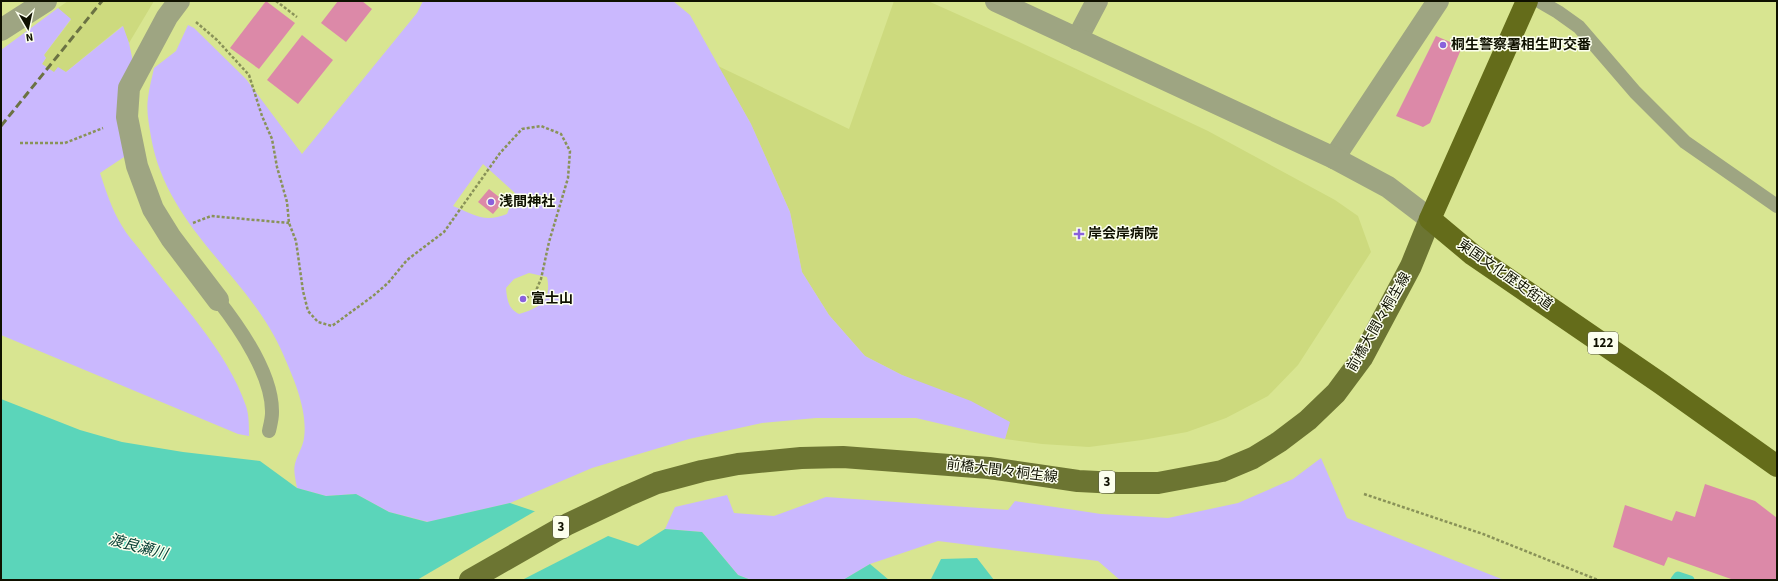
<svg xmlns="http://www.w3.org/2000/svg" width="1778" height="581" font-family="'Source Sans 3','Noto Sans JP',sans-serif">
  <style>
    .built { fill: #cdda7e }
    .green { fill: #cab8fe; fill-rule: evenodd }
    .water { fill: #5bd5ba }
    .pier { fill: #d8e591 }
    .lines { fill: none; stroke-linecap: round; stroke-linejoin: round }
    .stream { stroke: #5bd5ba; stroke-width: 9 }
    .building { fill: #dc89a8 }
    .path { stroke: #899258; stroke-width: 2.5; stroke-dasharray: 3 2; stroke-linecap: butt }
    .service { stroke: #9ea582; stroke-width: 14 }
    .minor { stroke: #9ea582; stroke-width: 22 }
    .tertiary { stroke: #9ea582; stroke-width: 22 }
    .primary { stroke: #6c7532; stroke-width: 22 }
    .trunk { stroke: #646c1a; stroke-width: 22 }
    .rail { stroke: #6b7243; stroke-width: 3; stroke-dasharray: 8 4; stroke-linecap: butt }
    .poi-dot { fill: #8a61dc; stroke: #fcffee; stroke-width: 1.5 }
    .labels { text-anchor: middle; dominant-baseline: central; stroke-width: 3; stroke-linejoin: round; paint-order: stroke }
    .shield { fill: #fcffee; stroke: #565847; stroke-width: 1 }
    .shield-label { font-size: 13px; font-weight: bold; fill: #0f1100 }
    .poi-label { font-size: 14px; font-weight: bold; fill: #0f1100; stroke: #fcffee; text-anchor: start }
    .street-label { font-size: 14px; fill: #0f1100; stroke: #fcffee }
    .water-label { font-size: 15px; font-style: italic; fill: #023c31; stroke: #fcffee }
  </style>
  <rect width="100%" height="100%" fill="#d8e591"/>
  <path class="built" d="M 68,1 L 154,1 L 129,43 L 122,26 L 66,72 L 54,73 L 42,64 L 46,58 L 44,55 L 71,20 L 58,8 Z
    M 894,1 L 928,1 L 1017,41 L 1208,131 L 1335,200 L 1358,216 L 1371,252 L 1298,365 L 1268,396 L 1226,418 L 1187,432 L 1142,440 L 1089,447 L 1042,444 L 1005,439 L 1009,422 L 902,375 L 865,356 L 829,315 L 802,272 L 790,212 L 751,124 L 718,66 L 849,129 Z"/>
  <path class="green" d="M 423,1 L 673,1 L 690,15 L 751,124 L 790,212 L 802,272 L 829,315 L 865,356 L 902,375 L 971,401 L 1010,422 L 1005,439 L 916,418 L 816,418 L 762,423 L 689,439 L 592,468 L 510,503 L 428,522 L 389,512 L 356,494 L 326,496 L 297,488 C 296,481 293,471 295,464 C 297,455 303,447 304,438 C 308,411 294,379 283,354 C 248,274 167,229 151,137 C 149,124 146,111 148,98 C 149,88 152,78 154,68 L 176,51 L 188,25 L 194,28 L 246,79 L 302,154 L 417,13 ZM 483,164 L 515,193 L 507,214 C 484,223 475,215 453,206 ZM 529,273 L 547,277 C 552,301 540,308 519,314 C 508,308 507,300 506,288 L 514,279 Z
    M 58,8 L 71,19 L 44,55 L 46,58 L 42,64 L 54,72 L 58,67 L 66,72 L 123,26 L 129,43 L 132,57 L 139,147 L 100,173 C 106,191 112,210 122,226 C 127,235 134,242 140,250 C 175,298 227,349 246,406 C 249,415 249,426 249,436 L 238,434 L 1,335 L 1,50 Z
    M 1321,458 L 1347,518 L 1504,580 L 1120,580 L 1098,561 L 938,541 L 870,564 L 843,580 L 751,580 L 738,575 L 702,532 L 665,529 L 675,507 L 727,495 L 734,513 L 774,516 L 826,497 L 1008,510 L 1015,501 L 1101,514 L 1168,518 L 1238,503 L 1293,479 Z"/>
  <path class="water" d="M 1,399 L 80,430 L 122,442 L 183,452 L 260,461 L 297,488 L 326,496 L 356,494 L 389,512 L 427,522 L 510,503 L 638,546 L 665,529 L 702,532 L 738,575 L 751,580 L 1,580 Z
    M 977,558 L 994,580 L 927,580 L 931,579 L 941,559 Z
    M 870,564 L 889,580 L 843,580 Z"/>
  <path class="pier" d="M 537,510 L 610,535 L 522,580 L 417,580 Z"/>
  <g class="lines">
    <path class="stream" d="M 1675,580 L 1678,576 L 1690,580"/>
  </g>
  <path class="building" d="M 266,1 L 295,23 L 259,69 L 230,48 Z
    M 338,1 L 362,1 L 372,9 L 346,42 L 321,23 Z
    M 302,35 L 333,60 L 298,104 L 267,80 Z
    M 1436,36 L 1462,47 L 1430,123 L 1423,127 L 1396,116 Z
    M 489,189 L 504,201 L 493,214 L 478,202 Z
    M 1705,484 L 1755,501 L 1777,518 L 1777,580 L 1734,580 L 1668,557 L 1664,566 L 1613,547 L 1625,505 L 1672,521 L 1676,511 L 1695,517 Z"/>
  <g class="lines">
    <path class="path" d="M 276,1 L 297,17
      M 196,22 L 217,40 L 249,75 L 262,116 L 272,139 L 277,167 L 287,202 L 289,223 L 296,241 L 303,291 L 308,311 L 318,322 L 332,326 L 373,296 L 388,283 L 407,260 L 444,232 L 500,153 L 522,129 L 541,126 L 561,134 L 570,151 L 568,178 L 549,242 L 541,279 L 534,295 L 523,299
      M 20,143 L 65,143 L 103,128
      M 193,223 L 211,216 L 289,223
      M 1364,494 L 1483,534 L 1598,580"/>
    <path class="service" d="M 1539,1 L 1558,12 L 1579,27 L 1635,92 L 1685,142 L 1777,206
      M 218,300 C 240,328 273,376 272,413 C 272,419 270,426 269,431"/>
    <path class="minor" d="M 179,1 L 167,17 L 129,88 L 127,117 L 137,166 L 153,209 L 171,238 L 218,300
      M 1,30 L 46,1
      M 1077,39 L 1097,1
      M 1334,158 L 1438,1"/>
    <path class="tertiary" d="M 996,1 L 1334,158 L 1388,187 L 1430,219"/>
    <path class="primary" d="M 470,580 L 568,524 L 627,496 L 657,483 L 702,471 L 738,464 L 801,458 L 843,457 L 989,468 L 1078,481 L 1118,483 L 1158,483 L 1222,471 L 1253,458 L 1279,442 L 1308,420 L 1336,393 L 1362,358 L 1411,266 L 1430,219"/>
    <path class="trunk" d="M 1527,1 L 1430,219 L 1473,255 L 1660,383 L 1777,466"/>
    <path class="rail" d="M 1,126 L 102,1"/>
  </g>
  <g class="poi-dot">
    <circle cx="1443" cy="45" r="4"/>
    <circle cx="491" cy="202" r="4"/>
    <path d="M1077 228h4v4h4v4h-4v4h-4v-4h-4v-4h4z"/>
    <circle cx="523" cy="299" r="4"/>
  </g>
  <g class="labels">
    <g class="shield">
      <rect x="1588" y="332" width="30" height="22" rx="3"/>
      <rect x="1099" y="471" width="16" height="22" rx="3"/>
      <rect x="553" y="516" width="16" height="22" rx="3"/>
    </g>
    <g class="shield-label">
      <text x="1603" y="343">122</text>
      <text x="1107" y="482">3</text>
      <text x="561" y="527">3</text>
    </g>
    <g class="poi-label">
      <text x="1451" y="45">桐生警察署相生町交番</text>
      <text x="499" y="202">浅間神社</text>
      <text x="1088" y="234">岸会岸病院</text>
      <text x="531" y="299">富士山</text>
    </g>
    <g class="street-label">
      <text transform="translate(1505 275) rotate(35)">東国文化歴史街道</text>
      <text transform="translate(1379 322) rotate(-60)">前橋大間々桐生線</text>
      <text transform="translate(1002 471) rotate(7)">前橋大間々桐生線</text>
    </g>
    <g class="water-label">
      <text transform="translate(138 547) rotate(15)">渡良瀬川</text>
    </g>
  </g>
  <rect width="1778" height="581" fill="none" stroke="#0f1100" stroke-width="4"/>
  <g transform="translate(28 28) rotate(171)" stroke="#fcffee" stroke-width="3" paint-order="stroke">
  <path d="M0-3L7 15L0 10L-7 15Z" fill="#0f1100"/>
  <text y="-6" font-size="11" font-weight="bold" text-anchor="middle" fill="#0f1100">N</text>
  </g>
</svg>
